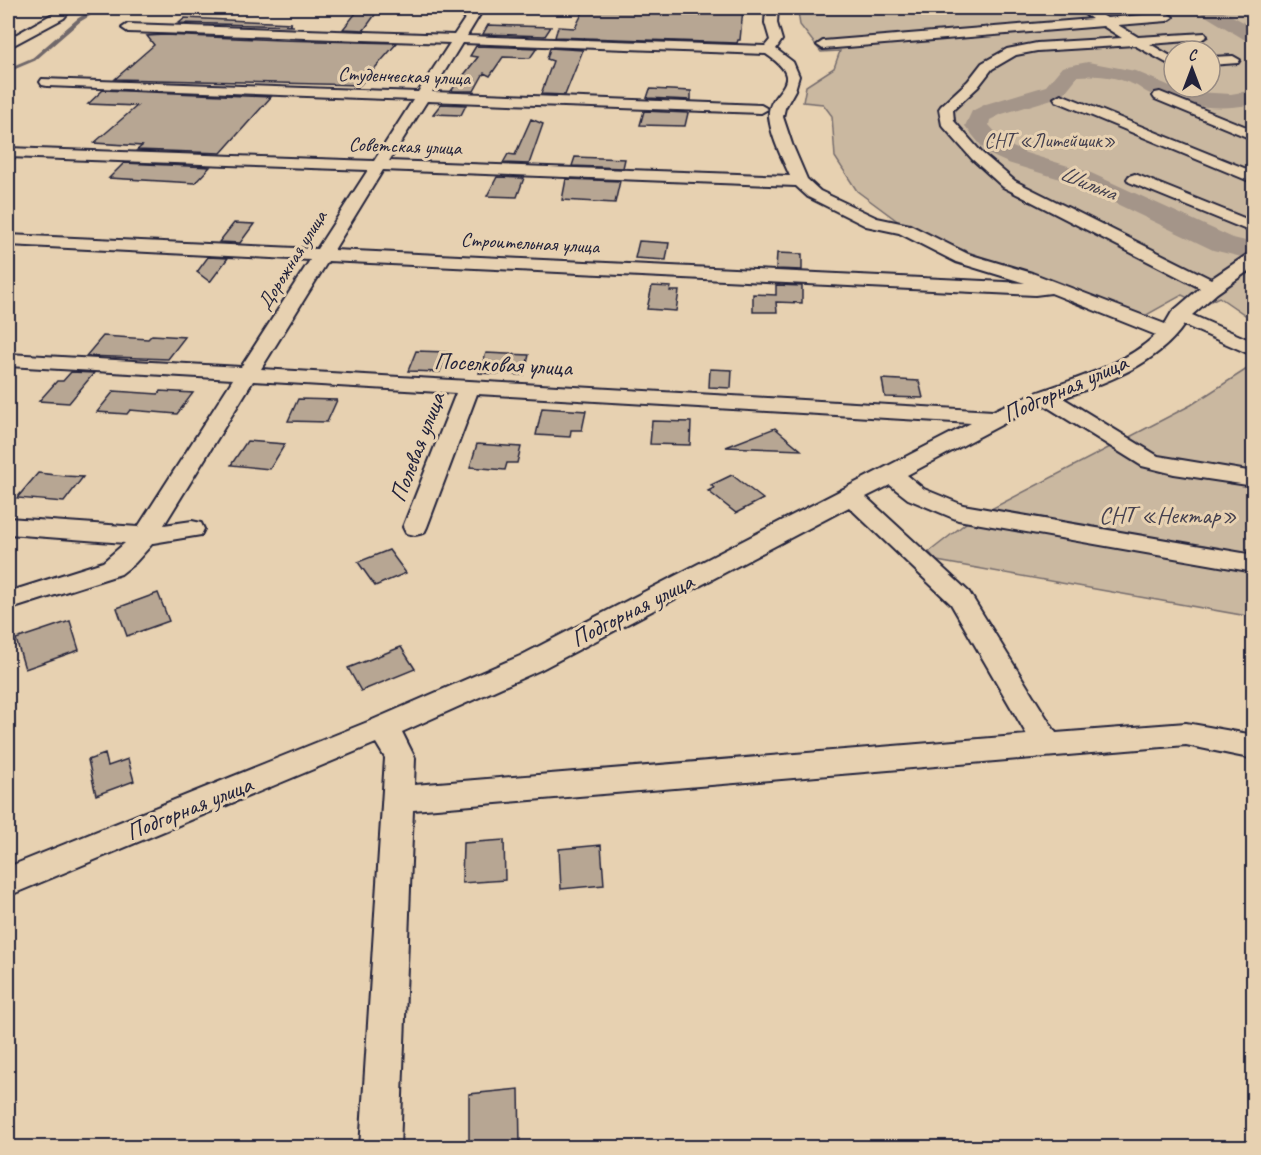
<svg xmlns="http://www.w3.org/2000/svg" width="1261" height="1155" font-family="Caveat,sans-serif">
  <style>
    .green { fill: #cab8a0; stroke: #766d6e; stroke-width: 1.5; fill-rule: evenodd }
    .lines { fill: none; stroke-linecap: round; stroke-linejoin: round }
    .stream { stroke: #70676a; stroke-width: 4 }
    .river { fill: #a49589; fill-rule: evenodd }
    .building { fill: #b7a693; stroke: #22223b; stroke-width: 1.5 }
    .minor-casing { stroke: #22223b; stroke-width: 4 }
    .minor { fill: #e7d1b1; fill-rule: evenodd }
    .labels { text-anchor: middle; dominant-baseline: central; stroke-width: 6; stroke-linejoin: round; paint-order: stroke }
    .far-street-label { font-size: 20px; fill: #22223b; stroke: #e7d1b1 }
    .far-park-label { font-size: 20px; fill: #44404f; stroke: #e7d1b1 }
    .far-water-label { font-size: 22px; font-style: italic; fill: #423f4e; stroke: #e7d1b1 }
    .street-label { font-size: 24px; fill: #22223b; stroke: #e7d1b1 }
    .park-label { font-size: 24px; fill: #44404f; stroke: #e7d1b1 }
  </style>
  <rect width="100%" height="100%" fill="#e7d1b1"/>
  <filter id="ink" filterUnits="userSpaceOnUse"><feTurbulence type="fractalNoise" baseFrequency=".0167" numOctaves="2"/><feDisplacementMap in="SourceGraphic" scale="12" xChannelSelector="R" yChannelSelector="G"/><feConvolveMatrix kernelMatrix="1 2 1 2 8 2 1 2 1" color-interpolation-filters="sRGB"/></filter>
  <g filter="url(#ink)">
    <path class="green" d="M 808,8 L 1253,8 L 1253,617 L 937,561 L 929,552 L 970,520 L 1191,405 L 1247,369 L 1248,317 L 1219,297 L 1203,305 L 1182,295 L 1143,317 L 1038,279 L 907,228 L 857,191 L 835,157 L 832,116 L 823,104 L 803,102 L 806,86 L 834,68 L 840,51 L 821,52 L 800,25 L 798,12 ZM 1174,51 L 1210,51 L 1210,87 L 1174,87 Z"/>
    <g class="lines">
      <path class="stream" d="M 8,70 L 34,59 L 79,20 L 99,8"/>
      <path class="river" d="M 1197,8 L 1218,8 L 1254,28 L 1254,43 L 1247,41 L 1199,12 Z
        M 1088,62 L 1135,71 L 1170,86 L 1196,92 L 1231,94 L 1254,90 L 1254,104 C 1221,111 1184,107 1153,95 C 1147,93 1142,89 1137,86 C 1118,77 1098,74 1078,76 L 1062,96 L 1002,114 L 990,120 L 989,125 L 1006,144 L 1026,153 L 1091,173 L 1233,238 L 1254,243 L 1254,260 L 1213,250 L 1073,183 L 1008,163 L 988,154 L 965,126 L 972,111 L 986,104 L 1046,86 L 1062,67 Z"/>
    </g>
    <path class="building" d="M 360,8 L 370,8 L 377,12 L 364,30 L 343,29 Z
      M 585,8 L 743,9 L 740,40 L 738,40 L 737,43 L 555,37 L 558,27 L 575,28 Z
      M 185,18 L 291,23 L 289,26 L 294,26 L 179,23 Z
      M 488,25 L 551,27 L 545,36 L 483,34 Z
      M 164,35 L 280,40 L 397,43 L 360,85 L 115,79 L 154,45 L 147,36 Z
      M 476,46 L 537,48 L 530,58 L 503,57 L 490,76 L 484,73 L 474,91 L 451,91 L 478,57 L 470,56 Z
      M 550,48 L 583,50 L 565,95 L 541,94 L 553,61 L 547,59 Z
      M 650,89 L 691,91 L 691,100 L 647,98 Z
      M 103,90 L 271,97 L 221,153 L 137,150 L 142,146 L 94,143 L 137,106 L 88,104 Z
      M 441,104 L 466,105 L 461,115 L 433,114 Z
      M 644,111 L 688,113 L 685,126 L 640,125 Z
      M 531,119 L 543,124 L 529,164 L 503,163 L 508,154 L 515,155 Z
      M 575,157 L 625,159 L 623,168 L 572,166 Z
      M 124,163 L 210,167 L 195,183 L 109,178 Z
      M 497,177 L 524,178 L 517,197 L 487,196 Z
      M 566,179 L 620,181 L 615,203 L 562,200 Z
      M 234,223 L 254,224 L 240,243 L 219,242 Z
      M 639,241 L 669,243 L 666,260 L 635,258 Z
      M 777,253 L 802,254 L 802,270 L 776,269 Z
      M 208,257 L 228,258 L 210,282 L 197,272 Z
      M 776,285 L 802,286 L 802,303 L 776,302 L 777,312 L 753,312 L 753,294 L 776,295 Z
      M 652,286 L 671,287 L 670,291 L 679,291 L 676,311 L 647,309 Z
      M 152,335 L 185,337 L 168,359 L 86,356 L 103,336 L 148,339 Z
      M 416,351 L 447,352 L 440,372 L 408,371 Z
      M 486,353 L 529,355 L 524,375 L 479,373 Z
      M 710,369 L 732,370 L 731,388 L 709,387 Z
      M 71,372 L 94,373 L 69,403 L 39,401 L 57,381 L 63,381 Z
      M 882,379 L 919,381 L 923,398 L 885,397 Z
      M 114,391 L 158,394 L 160,391 L 193,393 L 177,414 L 130,410 L 127,414 L 97,412 Z
      M 298,399 L 337,400 L 327,422 L 288,421 Z
      M 542,408 L 586,411 L 582,430 L 571,430 L 570,437 L 536,435 Z
      M 652,421 L 691,422 L 690,445 L 650,444 Z
      M 775,428 L 801,450 L 726,447 Z
      M 247,441 L 285,444 L 270,469 L 231,465 Z
      M 477,444 L 521,447 L 517,463 L 507,463 L 505,470 L 470,467 Z
      M 38,473 L 65,476 L 83,477 L 64,502 L 17,498 Z
      M 732,475 L 763,499 L 736,513 L 708,491 L 714,488 L 711,485 Z
      M 389,550 L 406,573 L 375,586 L 358,562 Z
      M 158,593 L 169,621 L 127,636 L 117,608 Z
      M 70,621 L 79,650 L 25,669 L 16,639 Z
      M 401,647 L 415,669 L 361,691 L 348,668 Z
      M 105,754 L 108,766 L 128,759 L 134,781 L 96,795 L 88,760 Z
      M 504,840 L 505,880 L 462,883 L 463,843 Z
      M 601,845 L 604,885 L 561,889 L 559,849 Z
      M 519,1089 L 520,1146 L 469,1148 L 469,1094 Z"/>
    <g class="lines">
      <defs>
        <path id="minor" d="M 60,8 L 72,8 L 64,18 L 8,48 L 8,39 L 56,12 Z
          M 472,8 L 484,8 L 467,36 L 765,46 L 770,40 L 765,23 L 766,8 L 778,8 L 777,23 L 782,40 L 776,49 L 793,62 L 799,76 L 795,90 L 785,108 L 783,117 L 792,144 L 807,179 L 820,191 L 877,218 L 910,225 L 968,254 L 1032,273 L 1165,324 L 1172,312 L 1200,288 L 1003,187 L 972,159 L 942,125 L 939,109 L 941,106 L 968,81 L 982,63 L 1007,49 L 1037,43 L 1122,38 L 1103,26 L 823,49 L 817,45 L 823,41 L 1092,19 L 1076,8 L 1089,8 L 1107,18 L 1167,13 L 1173,17 L 1167,21 L 1118,25 L 1138,37 L 1205,33 L 1207,36 L 1201,40 L 1150,44 L 1174,58 L 1174,67 L 1134,45 L 1037,51 L 1016,55 L 992,69 L 978,87 L 953,110 L 954,121 L 982,153 L 1015,181 L 1211,279 L 1248,254 L 1254,253 L 1254,267 L 1217,293 L 1192,315 L 1254,342 L 1254,356 L 1184,325 C 1156,365 1107,382 1063,398 L 1158,456 L 1254,472 L 1254,486 L 1174,474 L 1142,466 L 1044,405 L 1029,410 L 907,475 L 924,489 L 963,505 L 1254,555 L 1254,572 L 958,520 L 908,499 L 890,485 L 866,497 L 969,592 L 1056,733 L 1186,723 L 1254,735 L 1254,759 L 1186,745 L 413,810 L 400,1148 L 360,1148 L 385,758 L 376,743 L 8,896 L 8,867 L 370,721 L 520,656 L 971,423 L 477,394 L 427,527 L 424,533 L 415,535 L 406,533 L 403,527 L 456,393 L 253,381 L 164,525 L 192,521 L 201,523 L 204,529 L 201,535 L 153,543 L 135,563 L 121,574 L 8,610 L 8,592 L 103,562 L 125,543 L 8,534 L 8,518 L 138,527 L 233,379 L 8,366 L 8,354 L 241,367 L 310,260 L 8,245 L 8,235 L 317,249 L 368,170 L 8,157 L 8,148 L 374,161 L 413,100 L 47,86 L 42,85 L 40,82 L 42,79 L 418,92 L 450,43 L 128,32 L 122,28 L 128,24 L 454,35 ZM 462,43 L 766,54 C 811,84 766,89 769,117 C 771,137 782,158 790,176 L 389,161 L 427,101 L 761,113 L 768,109 L 761,105 L 432,92 ZM 383,170 L 796,186 L 808,197 L 866,226 L 899,233 L 956,262 L 1025,283 L 334,250 ZM 328,261 L 1035,295 L 1051,293 L 1156,335 C 1112,376 1045,384 993,411 L 261,369 ZM 849,507 L 951,604 L 1027,735 L 414,785 L 415,758 L 402,732 L 540,670 Z
          M 1233,56 L 1240,60 L 1238,63 L 1210,65 L 1210,57 Z
          M 1160,92 L 1254,130 L 1254,140 L 1155,99 L 1153,96 L 1155,93 Z
          M 1061,94 L 1254,172 L 1254,183 L 1056,101 L 1054,98 Z
          M 1135,174 L 1254,222 L 1254,233 L 1129,182 L 1127,179 L 1129,176 Z"/>
      </defs>
      <use href="#minor" class="minor-casing"/>
      <use href="#minor" class="minor"/>
    </g>
  </g>
  <g class="labels">
    <g class="far-street-label">
      <text transform="translate(404 76) rotate(2)">Студенческая улица</text>
      <text transform="translate(405 146) rotate(2)">Советская улица</text>
      <text transform="translate(530 243) rotate(3)">Строительная улица</text>
      <text transform="translate(292 260) rotate(-58)">Дорожная улица</text>
    </g>
    <g class="far-park-label">
      <text x="1050" y="140">СНТ «Литейщик»</text>
    </g>
    <g class="far-water-label">
      <text transform="translate(1088 183) rotate(22)">Шильна</text>
    </g>
    <g class="street-label">
      <text transform="translate(503 364) rotate(3)">Поселковая улица</text>
      <text transform="translate(1065 388) rotate(-24)">Подгорная улица</text>
      <text transform="translate(417 447) rotate(-69)">Полевая улица</text>
      <text transform="translate(632 610) rotate(-27)">Подгорная улица</text>
      <text transform="translate(189 808) rotate(-22)">Подгорная улица</text>
    </g>
    <g class="park-label">
      <text x="1168" y="515">СНТ «Нектар»</text>
    </g>
  </g>
  <rect width="1261" height="1155" fill="none" stroke="#e7d1b1" stroke-width="30"/>
  <rect x="15" y="15" width="1231" height="1125" fill="none" stroke="#22223b" stroke-width="2" filter="url(#ink)"/>
  <g transform="translate(1192 69)"><circle r="28" fill="#e7d1b1" stroke="#988b82" stroke-width="1.5"/>
  <path d="M0-4.5L10 22L0 15L-10 22Z" fill="#22223b"/>
  <text y="-9" font-size="16" font-weight="bold" text-anchor="middle" fill="#22223b">С</text>
  </g>
</svg>
